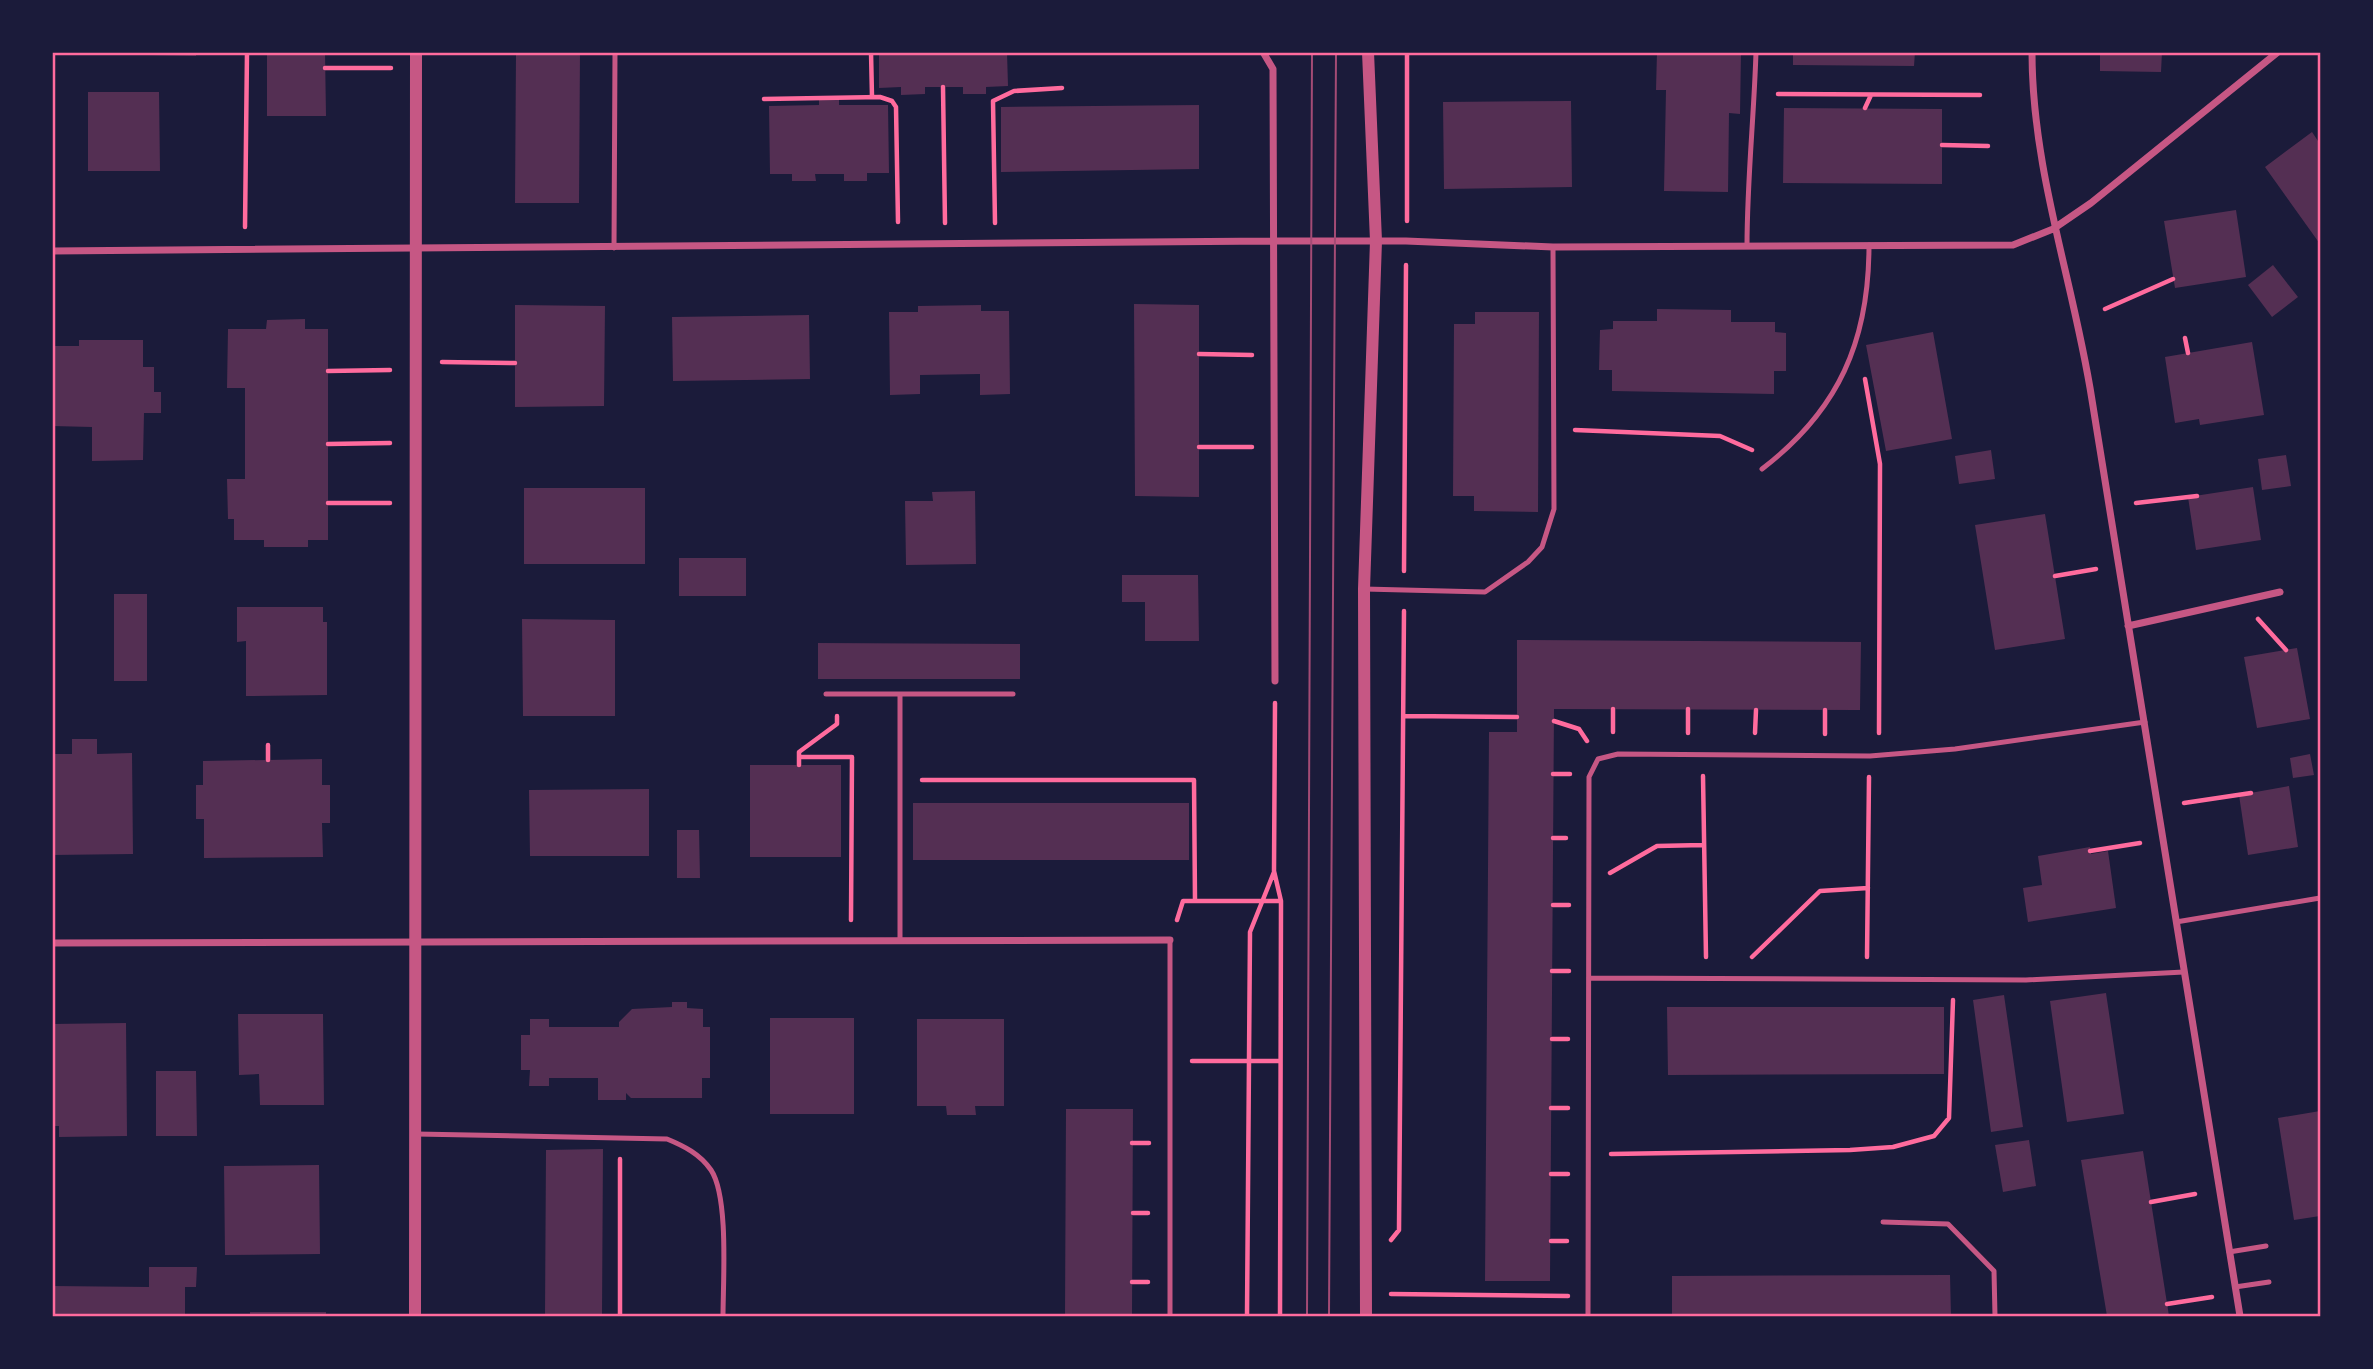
<svg xmlns="http://www.w3.org/2000/svg" width="2373" height="1369" font-family="Commissioner,sans-serif">
  <style>
    .building { fill: #542f53 }
    .lines { fill: none; stroke-linecap: round; stroke-linejoin: round }
    .path { stroke: #ff6b9d; stroke-width: 4.5 }
    .service { stroke: #c65784; stroke-width: 5 }
    .minor { stroke: #c65784; stroke-width: 7 }
    .tertiary { stroke: #c65784; stroke-width: 12 }
    .tram { stroke: #a44b75; stroke-width: 2 }
    .neatline { fill: none; stroke: #ff6b9d; stroke-width: 2.5 }
  </style>
  <rect width="100%" height="100%" fill="#1b1b3a"/>
  <path class="building" d="M 147,52 L 196,52 L 196,56 L 147,55 Z
    M 267,52 L 325,52 L 326,116 L 267,116 Z
    M 516,52 L 580,52 L 579,203 L 515,203 Z
    M 879,52 L 1007,52 L 1008,86 L 986,87 L 986,94 L 963,94 L 963,87 L 925,87 L 925,94 L 901,95 L 901,87 L 879,88 Z
    M 1657,52 L 1741,52 L 1740,114 L 1729,113 L 1728,192 L 1664,191 L 1666,90 L 1656,90 Z
    M 1793,52 L 1915,52 L 1914,66 L 1793,65 Z
    M 2100,52 L 2162,52 L 2161,72 L 2100,71 Z
    M 88,92 L 159,92 L 160,171 L 88,171 Z
    M 819,99 L 839,99 L 839,105 L 888,105 L 889,173 L 867,173 L 867,181 L 844,181 L 844,174 L 815,174 L 816,181 L 792,181 L 792,174 L 770,174 L 769,106 L 819,105 Z
    M 1571,101 L 1572,187 L 1444,189 L 1443,102 Z
    M 1199,105 L 1199,169 L 1001,172 L 1001,107 Z
    M 1784,108 L 1942,109 L 1942,184 L 1783,183 Z
    M 2312,132 L 2320,144 L 2320,244 L 2265,167 Z
    M 2236,210 L 2246,277 L 2175,288 L 2164,221 Z
    M 2273,265 L 2298,297 L 2272,317 L 2248,285 Z
    M 1134,304 L 1199,305 L 1199,497 L 1135,496 Z
    M 515,305 L 605,306 L 604,406 L 515,407 Z
    M 981,305 L 981,311 L 1009,311 L 1010,394 L 980,395 L 980,374 L 920,375 L 920,394 L 890,395 L 889,312 L 918,312 L 918,306 Z
    M 1657,309 L 1731,310 L 1731,322 L 1775,322 L 1775,332 L 1786,333 L 1786,371 L 1774,371 L 1774,394 L 1612,391 L 1612,370 L 1599,370 L 1600,330 L 1613,329 L 1613,321 L 1657,321 Z
    M 1475,312 L 1539,312 L 1538,512 L 1474,511 L 1474,496 L 1453,496 L 1454,324 L 1475,324 Z
    M 809,315 L 810,379 L 673,381 L 672,317 Z
    M 305,319 L 305,329 L 328,329 L 328,540 L 308,540 L 308,547 L 264,547 L 264,540 L 234,540 L 234,519 L 228,519 L 227,479 L 245,479 L 245,388 L 227,388 L 228,329 L 266,329 L 267,320 Z
    M 1933,332 L 1952,439 L 1886,451 L 1866,345 Z
    M 79,340 L 143,340 L 143,367 L 154,367 L 154,392 L 161,392 L 161,413 L 144,413 L 143,460 L 92,461 L 92,427 L 52,426 L 52,346 L 79,346 Z
    M 2252,342 L 2264,415 L 2200,425 L 2199,419 L 2175,423 L 2165,357 Z
    M 1991,450 L 1995,479 L 1959,484 L 1955,456 Z
    M 2286,455 L 2291,486 L 2262,490 L 2258,459 Z
    M 2253,487 L 2261,540 L 2196,550 L 2188,497 Z
    M 524,488 L 645,488 L 645,564 L 524,564 Z
    M 975,491 L 976,564 L 906,565 L 905,501 L 933,501 L 932,492 Z
    M 2045,514 L 2065,639 L 1995,650 L 1975,525 Z
    M 679,558 L 746,558 L 746,596 L 679,596 Z
    M 1122,575 L 1198,575 L 1199,641 L 1145,641 L 1145,602 L 1122,602 Z
    M 114,594 L 147,594 L 147,681 L 114,681 Z
    M 237,607 L 323,607 L 323,622 L 327,622 L 327,695 L 246,696 L 246,641 L 237,642 Z
    M 522,619 L 615,620 L 615,716 L 523,716 Z
    M 1517,640 L 1861,642 L 1860,710 L 1554,709 L 1550,1281 L 1485,1281 L 1489,732 L 1517,732 Z
    M 818,643 L 1020,644 L 1020,679 L 818,679 Z
    M 2297,648 L 2310,719 L 2257,728 L 2244,657 Z
    M 72,739 L 97,739 L 97,754 L 132,753 L 133,854 L 52,855 L 52,754 L 72,754 Z
    M 2310,754 L 2314,775 L 2293,778 L 2290,758 Z
    M 322,759 L 322,785 L 330,785 L 330,823 L 322,823 L 323,857 L 204,858 L 204,819 L 196,819 L 196,785 L 203,785 L 203,761 Z
    M 750,765 L 841,765 L 841,857 L 750,857 Z
    M 2289,786 L 2298,847 L 2248,855 L 2239,795 Z
    M 649,789 L 649,856 L 530,856 L 529,790 Z
    M 913,803 L 1189,803 L 1189,860 L 913,860 Z
    M 677,830 L 699,830 L 700,878 L 677,878 Z
    M 2090,847 L 2091,854 L 2108,851 L 2116,908 L 2028,922 L 2023,888 L 2042,885 L 2038,856 Z
    M 2106,993 L 2124,1114 L 2067,1122 L 2050,1001 Z
    M 2004,995 L 2023,1127 L 1991,1132 L 1973,1000 Z
    M 672,1002 L 687,1002 L 687,1008 L 703,1009 L 703,1027 L 710,1027 L 710,1078 L 702,1078 L 702,1098 L 631,1098 L 626,1093 L 626,1100 L 598,1100 L 598,1078 L 549,1078 L 549,1086 L 529,1086 L 530,1070 L 521,1070 L 521,1035 L 530,1035 L 530,1019 L 549,1019 L 549,1027 L 619,1027 L 619,1022 L 632,1009 L 672,1007 Z
    M 1667,1007 L 1944,1007 L 1944,1074 L 1668,1075 Z
    M 238,1014 L 323,1014 L 324,1105 L 260,1105 L 259,1074 L 239,1075 Z
    M 770,1018 L 854,1018 L 854,1114 L 770,1114 Z
    M 917,1019 L 1004,1019 L 1004,1106 L 975,1106 L 976,1115 L 947,1115 L 946,1106 L 917,1106 Z
    M 126,1023 L 127,1136 L 59,1137 L 59,1126 L 52,1126 L 52,1024 Z
    M 156,1071 L 196,1071 L 197,1136 L 156,1136 Z
    M 1066,1109 L 1133,1109 L 1132,1316 L 1065,1316 Z
    M 2320,1111 L 2320,1216 L 2294,1220 L 2278,1118 Z
    M 2029,1140 L 2036,1186 L 2003,1192 L 1995,1145 Z
    M 603,1149 L 602,1316 L 545,1316 L 546,1150 Z
    M 2143,1151 L 2169,1316 L 2107,1316 L 2081,1160 Z
    M 319,1165 L 320,1254 L 225,1255 L 224,1166 Z
    M 149,1267 L 197,1267 L 196,1287 L 185,1287 L 185,1316 L 52,1316 L 52,1286 L 149,1287 Z
    M 1950,1275 L 1951,1316 L 1672,1316 L 1672,1276 Z
    M 250,1312 L 326,1312 L 326,1316 L 250,1316 Z"/>
  <g class="lines">
    <path class="path" d="M 871,52 L 872,97
      M 325,68 L 391,68
      M 943,87 L 945,223
      M 1778,94 L 1980,95
      M 764,99 L 880,97 L 892,101 L 896,107 L 898,222
      M 1865,108 L 1871,95
      M 1942,145 L 1988,146
      M 1407,221 L 1407,52
      M 995,223 L 993,101 L 1014,91 L 1062,88
      M 245,227 L 247,52
      M 2105,309 L 2173,279
      M 2185,338 L 2188,353
      M 1199,354 L 1252,355
      M 442,362 L 515,363
      M 328,371 L 390,370
      M 1865,379 L 1880,464 L 1879,733
      M 1575,430 L 1720,436 L 1752,450
      M 328,444 L 390,443
      M 1199,447 L 1252,447
      M 328,503 L 390,503
      M 2136,503 L 2197,496
      M 1404,571 L 1406,265
      M 2055,576 L 2096,569
      M 2258,619 L 2286,650
      M 1275,703 L 1274,871 L 1281,901 L 1280,1316
      M 1825,710 L 1825,734
      M 1404,716 L 1517,717
      M 1554,721 L 1579,729 L 1587,741
      M 1613,732 L 1613,709
      M 1688,733 L 1688,709
      M 1755,733 L 1756,710
      M 799,757 L 852,757 L 851,920
      M 268,760 L 268,745
      M 799,765 L 799,752 L 837,724 L 837,716
      M 1553,774 L 1570,774
      M 1703,776 L 1706,957
      M 922,780 L 1194,780 L 1195,901
      M 2184,803 L 2251,793
      M 1553,838 L 1566,838
      M 2090,851 L 2140,843
      M 1610,873 L 1657,846 L 1703,845
      M 1553,905 L 1569,905
      M 1177,920 L 1183,901 L 1281,901
      M 1752,957 L 1820,891 L 1868,888
      M 1867,957 L 1869,777
      M 1552,971 L 1569,971
      M 1552,1039 L 1568,1039
      M 1192,1061 L 1279,1061
      M 1551,1108 L 1568,1108
      M 1132,1143 L 1149,1143
      M 1611,1154 L 1850,1150 L 1893,1147 L 1934,1136 L 1949,1118 L 1953,1000
      M 1551,1174 L 1568,1174
      M 2151,1202 L 2195,1194
      M 1133,1213 L 1148,1213
      M 1391,1240 L 1399,1230 L 1404,611
      M 1551,1241 L 1567,1241
      M 1132,1282 L 1148,1282
      M 1391,1294 L 1568,1296
      M 2167,1304 L 2212,1297
      M 620,1316 L 620,1159
      M 1247,1316 L 1250,932 L 1274,872"/>
    <path class="service" d="M 1747,246 C 1747,181 1754,117 1756,52
      M 614,248 L 615,52
      M 1762,469 C 1839,410 1869,341 1869,245
      M 1364,589 L 1485,592 L 1528,562 L 1542,547 L 1554,509 L 1553,247
      M 826,694 L 1013,694
      M 900,694 L 900,940
      M 2176,922 L 2320,898
      M 1589,978 L 2026,980 L 2184,972
      M 416,1134 L 667,1139 C 684,1146 700,1154 711,1170 C 729,1197 723,1282 723,1316
      M 1883,1222 L 1948,1224 L 1994,1271 L 1995,1316
      M 2229,1252 L 2266,1246
      M 2235,1287 L 2269,1282
      M 1170,1316 L 1170,940
      M 1588,1316 L 1589,777 L 1598,759 L 1618,754 L 1870,756 L 1955,749 L 2145,722"/>
    <path class="minor" d="M 1263,52 L 1273,69 L 1275,681
      M 2032,52 C 2032,172 2074,283 2092,400 C 2140,706 2191,1011 2240,1316
      M 52,251 L 1274,241 L 1406,241 L 1553,247 L 2013,245 L 2053,229 L 2091,203 L 2278,52
      M 2128,626 L 2280,592
      M 52,943 L 1170,940"/>
    <path class="tertiary" d="M 415,1316 L 416,52
      M 1366,1316 L 1364,589 L 1376,241 L 1368,52"/>
    <path class="tram" d="M 1307,1316 L 1312,52
      M 1329,1316 L 1336,52"/>
  </g>
  <rect width="2373" height="1369" fill="none" stroke="#1b1b3a" stroke-width="108"/>
  <rect x="54" y="54" width="2265" height="1261" class="neatline"/>
</svg>
